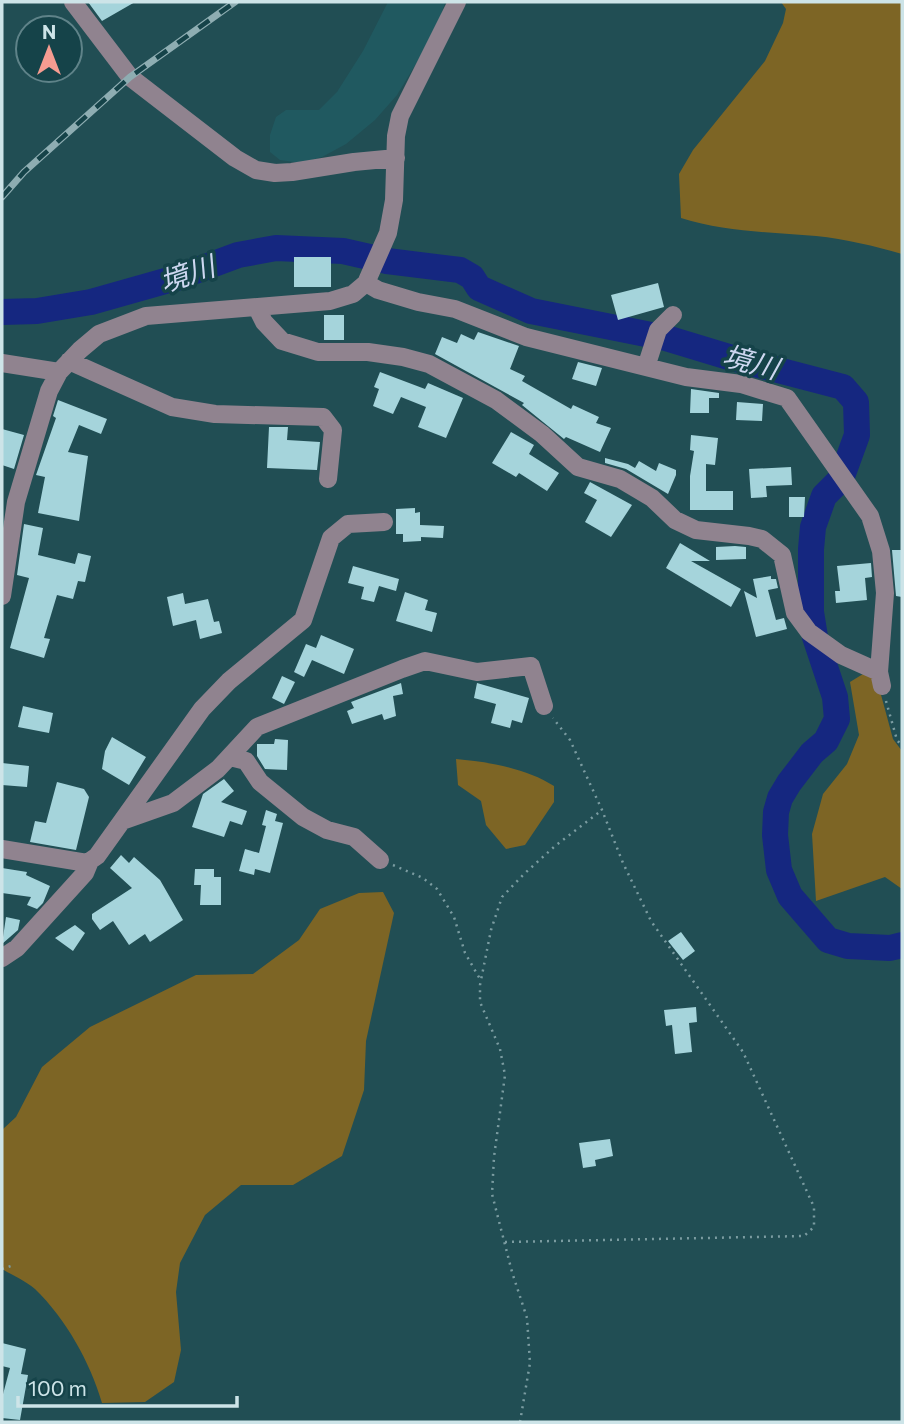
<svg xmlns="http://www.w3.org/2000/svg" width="904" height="1424" font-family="Commissioner,'Noto Sans JP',sans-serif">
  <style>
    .built { fill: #205960 }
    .green { fill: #7d6525 }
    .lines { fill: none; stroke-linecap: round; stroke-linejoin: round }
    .river { stroke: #152780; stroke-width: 26 }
    .building { fill: #a5d4db }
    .path { stroke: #7b9ca1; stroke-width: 2.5; stroke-dasharray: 2 5; stroke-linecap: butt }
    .minor { stroke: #90838f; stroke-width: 18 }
    .rail-casing { stroke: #8eadb2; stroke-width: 7 }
    .rail { stroke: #154349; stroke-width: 4.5; stroke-dasharray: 13; stroke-linecap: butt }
    .labels { text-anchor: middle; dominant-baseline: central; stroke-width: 7; stroke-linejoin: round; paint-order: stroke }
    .water-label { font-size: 28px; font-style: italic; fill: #cdd7f0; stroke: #154349 }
  </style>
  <rect width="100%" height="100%" fill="#214e54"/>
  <path class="built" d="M 388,2 L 445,2 L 437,29 L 397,95 L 375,120 L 346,144 L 322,157 L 301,163 L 280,160 L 270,152 L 270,135 L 276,117 L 286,110 L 319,110 L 337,92 L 363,51 Z"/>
  <path class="green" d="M 781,2 L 902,2 L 902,254 C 874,246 846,239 816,236 C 771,232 725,232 681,218 L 679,174 L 693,150 L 765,61 L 783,23 L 786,9 Z
    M 863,674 L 877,680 L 893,739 L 902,751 L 902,889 L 885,877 L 816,901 L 812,834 L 823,794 L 847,764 L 859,735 L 850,682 Z
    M 456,759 C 489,762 526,768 554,786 L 554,802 L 525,845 L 506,849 L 486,825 L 481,801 L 458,785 Z
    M 383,892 L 394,913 L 366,1041 L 364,1090 L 342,1156 L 293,1185 L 241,1185 L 205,1215 L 180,1263 L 176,1292 L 181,1350 L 174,1382 L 145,1402 L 102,1403 C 90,1362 66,1319 35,1289 C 26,1281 12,1275 2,1269 L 2,1130 L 16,1117 L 42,1067 L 90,1027 L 196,975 L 253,974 L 299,940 L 320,909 L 359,893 Z"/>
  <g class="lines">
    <path class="river" d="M 2,312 L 37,311 L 91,302 L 176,278 L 238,255 L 276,248 L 343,251 L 387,261 L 460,270 L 472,277 L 479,288 L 531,311 L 666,338 L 732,358 L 843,387 L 856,402 L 857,435 L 841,479 L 824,496 L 813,527 L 811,549 L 811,612 L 815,637 L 835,697 L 837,719 L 826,741 L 812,753 L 789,783 L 780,798 L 776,812 L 775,835 L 779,870 L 790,896 L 828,940 L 848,946 L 890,948 L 902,945"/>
  </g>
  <path class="building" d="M 88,2 L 135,2 L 102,21 Z
    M 294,257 L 331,257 L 331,287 L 294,287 Z
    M 658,283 L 664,307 L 618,320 L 611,295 Z
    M 324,315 L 344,315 L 344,340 L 324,340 Z
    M 478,332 L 519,346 L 510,369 L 525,376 L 522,381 L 571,409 L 573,405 L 599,417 L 596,423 L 611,428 L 600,452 L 566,437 L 564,439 L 522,405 L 524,403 L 435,354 L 442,337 L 457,343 L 461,334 L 474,340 Z
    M 578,362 L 602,368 L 596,386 L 572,379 Z
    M 380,372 L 425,389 L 428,383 L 463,398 L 446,438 L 418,427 L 426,407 L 401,397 L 393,414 L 373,406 L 379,389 L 374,387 Z
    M 691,389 L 719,393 L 719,398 L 709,398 L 709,413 L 690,413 Z
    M 58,400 L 107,419 L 101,434 L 79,425 L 68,452 L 88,456 L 79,521 L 38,513 L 45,477 L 36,475 L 56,418 L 53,416 Z
    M 737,402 L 763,404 L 762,421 L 736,420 Z
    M 269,427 L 288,427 L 287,440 L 320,442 L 317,470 L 267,468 Z
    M 2,429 L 24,435 L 14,469 L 2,465 Z
    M 511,432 L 534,445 L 529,454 L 559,473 L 547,491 L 519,473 L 516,477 L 492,463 Z
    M 691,435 L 718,438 L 715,465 L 706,464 L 706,491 L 733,491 L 733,510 L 690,510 L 690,476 L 694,451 L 690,450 Z
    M 605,458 L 628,464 L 635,468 L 639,461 L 656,471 L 659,463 L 676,470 L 676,475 L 668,494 L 626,469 L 605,463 Z
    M 791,467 L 792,485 L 766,486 L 767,497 L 751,498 L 749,469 Z
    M 590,482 L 632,505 L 611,537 L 585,522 L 597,500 L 584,493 Z
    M 789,497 L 805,497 L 804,517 L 789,517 Z
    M 415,508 L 415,513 L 420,512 L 420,525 L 444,526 L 443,538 L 421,537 L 421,541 L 403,542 L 403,534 L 396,534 L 396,509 Z
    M 24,524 L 43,528 L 38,555 L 75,564 L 78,553 L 91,556 L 85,582 L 78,581 L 73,599 L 57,595 L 44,638 L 50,639 L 44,658 L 10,648 L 29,578 L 17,575 Z
    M 680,543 L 710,561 L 691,561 L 741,589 L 731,607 L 666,568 Z
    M 735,546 L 746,547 L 746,559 L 716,560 L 716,547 Z
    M 892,550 L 902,550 L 902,597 L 896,596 Z
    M 871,563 L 872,577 L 865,578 L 867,600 L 836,603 L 835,591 L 840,591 L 837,566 Z
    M 353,566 L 399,579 L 396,591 L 379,586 L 374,602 L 361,599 L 364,587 L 348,583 Z
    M 771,576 L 771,579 L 776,579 L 778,588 L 768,590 L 776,620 L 784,618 L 787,629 L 756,637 L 744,591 L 757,598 L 753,579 Z
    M 405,592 L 428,600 L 425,610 L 437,613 L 432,632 L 396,621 Z
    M 183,593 L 185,604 L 208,599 L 214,622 L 219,621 L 222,633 L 200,639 L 196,620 L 173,626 L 167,597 Z
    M 321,635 L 354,649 L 344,674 L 312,660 L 304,677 L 294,672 L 306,644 L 316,648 Z
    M 282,676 L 295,682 L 284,704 L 272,698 Z
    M 401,683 L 403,694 L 393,696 L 396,716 L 384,720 L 382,714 L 352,724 L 347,711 L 354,708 L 351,702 Z
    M 477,683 L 529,698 L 522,723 L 512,720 L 510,728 L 491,723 L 496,704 L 474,698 Z
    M 23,706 L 53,713 L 49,733 L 18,727 Z
    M 112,737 L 146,757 L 129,785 L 102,769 L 105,751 Z
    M 275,739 L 288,740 L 287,770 L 265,769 L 257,756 L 257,744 L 274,744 Z
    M 2,763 L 29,766 L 27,787 L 2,785 Z
    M 224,779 L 234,791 L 221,802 L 247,811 L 242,825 L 230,821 L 224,837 L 192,827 L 203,794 Z
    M 57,782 L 84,789 L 89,797 L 76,850 L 30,842 L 35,821 L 46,823 Z
    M 266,810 L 277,814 L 275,821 L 283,823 L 270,873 L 255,869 L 254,875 L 239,871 L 245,849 L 259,853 L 266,826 L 262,825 Z
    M 121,855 L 129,863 L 134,857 L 160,880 L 183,920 L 150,942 L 145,934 L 129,945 L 113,921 L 100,930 L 92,919 L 92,914 L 132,888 L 110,868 Z
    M 2,868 L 27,872 L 26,875 L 50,886 L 43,903 L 37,909 L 27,905 L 31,897 L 2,893 Z
    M 195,869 L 214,869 L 214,877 L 221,877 L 221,905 L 200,905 L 201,885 L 194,885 Z
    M 6,917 L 20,920 L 18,930 L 2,944 Z
    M 75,925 L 85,933 L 73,951 L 55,938 Z
    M 681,932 L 695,951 L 683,960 L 668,941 Z
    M 696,1007 L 697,1022 L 689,1023 L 692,1052 L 675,1054 L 672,1025 L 666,1026 L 664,1010 Z
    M 610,1139 L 613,1156 L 595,1160 L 596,1166 L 583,1168 L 579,1143 Z
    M 2,1343 L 26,1349 L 21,1374 L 28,1375 L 20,1420 L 2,1418 L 2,1398 L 10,1368 L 2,1366 Z"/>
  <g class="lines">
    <path class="path" d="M 886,701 L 897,740 L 902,746
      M 393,865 L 423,878 L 437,889 L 454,917 L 465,953 L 480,979
      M 505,1242 L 804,1236 L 814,1227 L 814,1207 L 743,1052 L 651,921 L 623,863 L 602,810 L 570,740 L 553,718
      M 2,1269 L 14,1265
      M 520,1422 L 530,1363 L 527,1318 L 512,1272 L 492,1194 L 494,1157 L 505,1075 L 500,1049 L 480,1002 L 480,985 L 491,930 L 502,897 L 524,874 L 555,846 L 602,810"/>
    <path class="minor" d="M 73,2 L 130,77 L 235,158 L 256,170 L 275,173 L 292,172 L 354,162 L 396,158
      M 366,283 L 378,290 L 418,302 L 455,309 L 526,337 L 686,377 L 741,384 L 787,398 L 870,516 L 881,551 L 885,593 L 879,672 L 882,686
      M 257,308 L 264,322 L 282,341 L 318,352 L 368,352 L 403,357 L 429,364 L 496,400 L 542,434 L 578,467 L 620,479 L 652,498 L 675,520 L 696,530 L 749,536 L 762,539 L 782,555 L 795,613 L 809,632 L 841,655 L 879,672
      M 69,361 L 172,407 L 215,414 L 323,417 L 333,430 L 328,479
      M 2,363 L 59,372
      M 646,367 L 658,330 L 673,315
      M 2,596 L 16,502 L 49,391 L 59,372 L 80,350 L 99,334 L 146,316 L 330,301 L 353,294 L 366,283 L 388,233 L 394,200 L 396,136 L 400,116 L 457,2
      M 230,757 L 246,761 L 260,782 L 303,817 L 327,830 L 354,837 L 380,860
      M 122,821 L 173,803 L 218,769 L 257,727 L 402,669 L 425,661 L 477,672 L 531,666 L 544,706
      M 2,849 L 87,863 L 97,856 L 202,709 L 229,681 L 303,620 L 331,538 L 348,524 L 384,522
      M 2,958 L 17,948 L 85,873 L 90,861"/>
    <defs>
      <path id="rail" d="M 2,197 L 24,172 L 130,77 L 235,2"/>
    </defs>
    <use href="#rail" class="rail-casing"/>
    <use href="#rail" class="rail"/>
  </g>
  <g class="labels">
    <g class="water-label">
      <text transform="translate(187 273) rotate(-19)">境川</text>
      <text transform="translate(751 361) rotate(15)">境川</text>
    </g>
  </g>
  <rect width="904" height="1424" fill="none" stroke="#cde4e8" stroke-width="7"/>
  <g transform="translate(49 49)"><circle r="33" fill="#154349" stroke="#5f8389" stroke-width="2"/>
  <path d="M0-5L12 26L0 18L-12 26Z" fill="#f59c91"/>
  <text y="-10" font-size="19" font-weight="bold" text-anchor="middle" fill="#cde4e8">N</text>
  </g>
  <path d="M18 1396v10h219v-10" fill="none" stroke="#cde4e8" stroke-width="3.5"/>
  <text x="28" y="1396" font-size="21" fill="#cde4e8" stroke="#154349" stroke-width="5" paint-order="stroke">100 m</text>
</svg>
